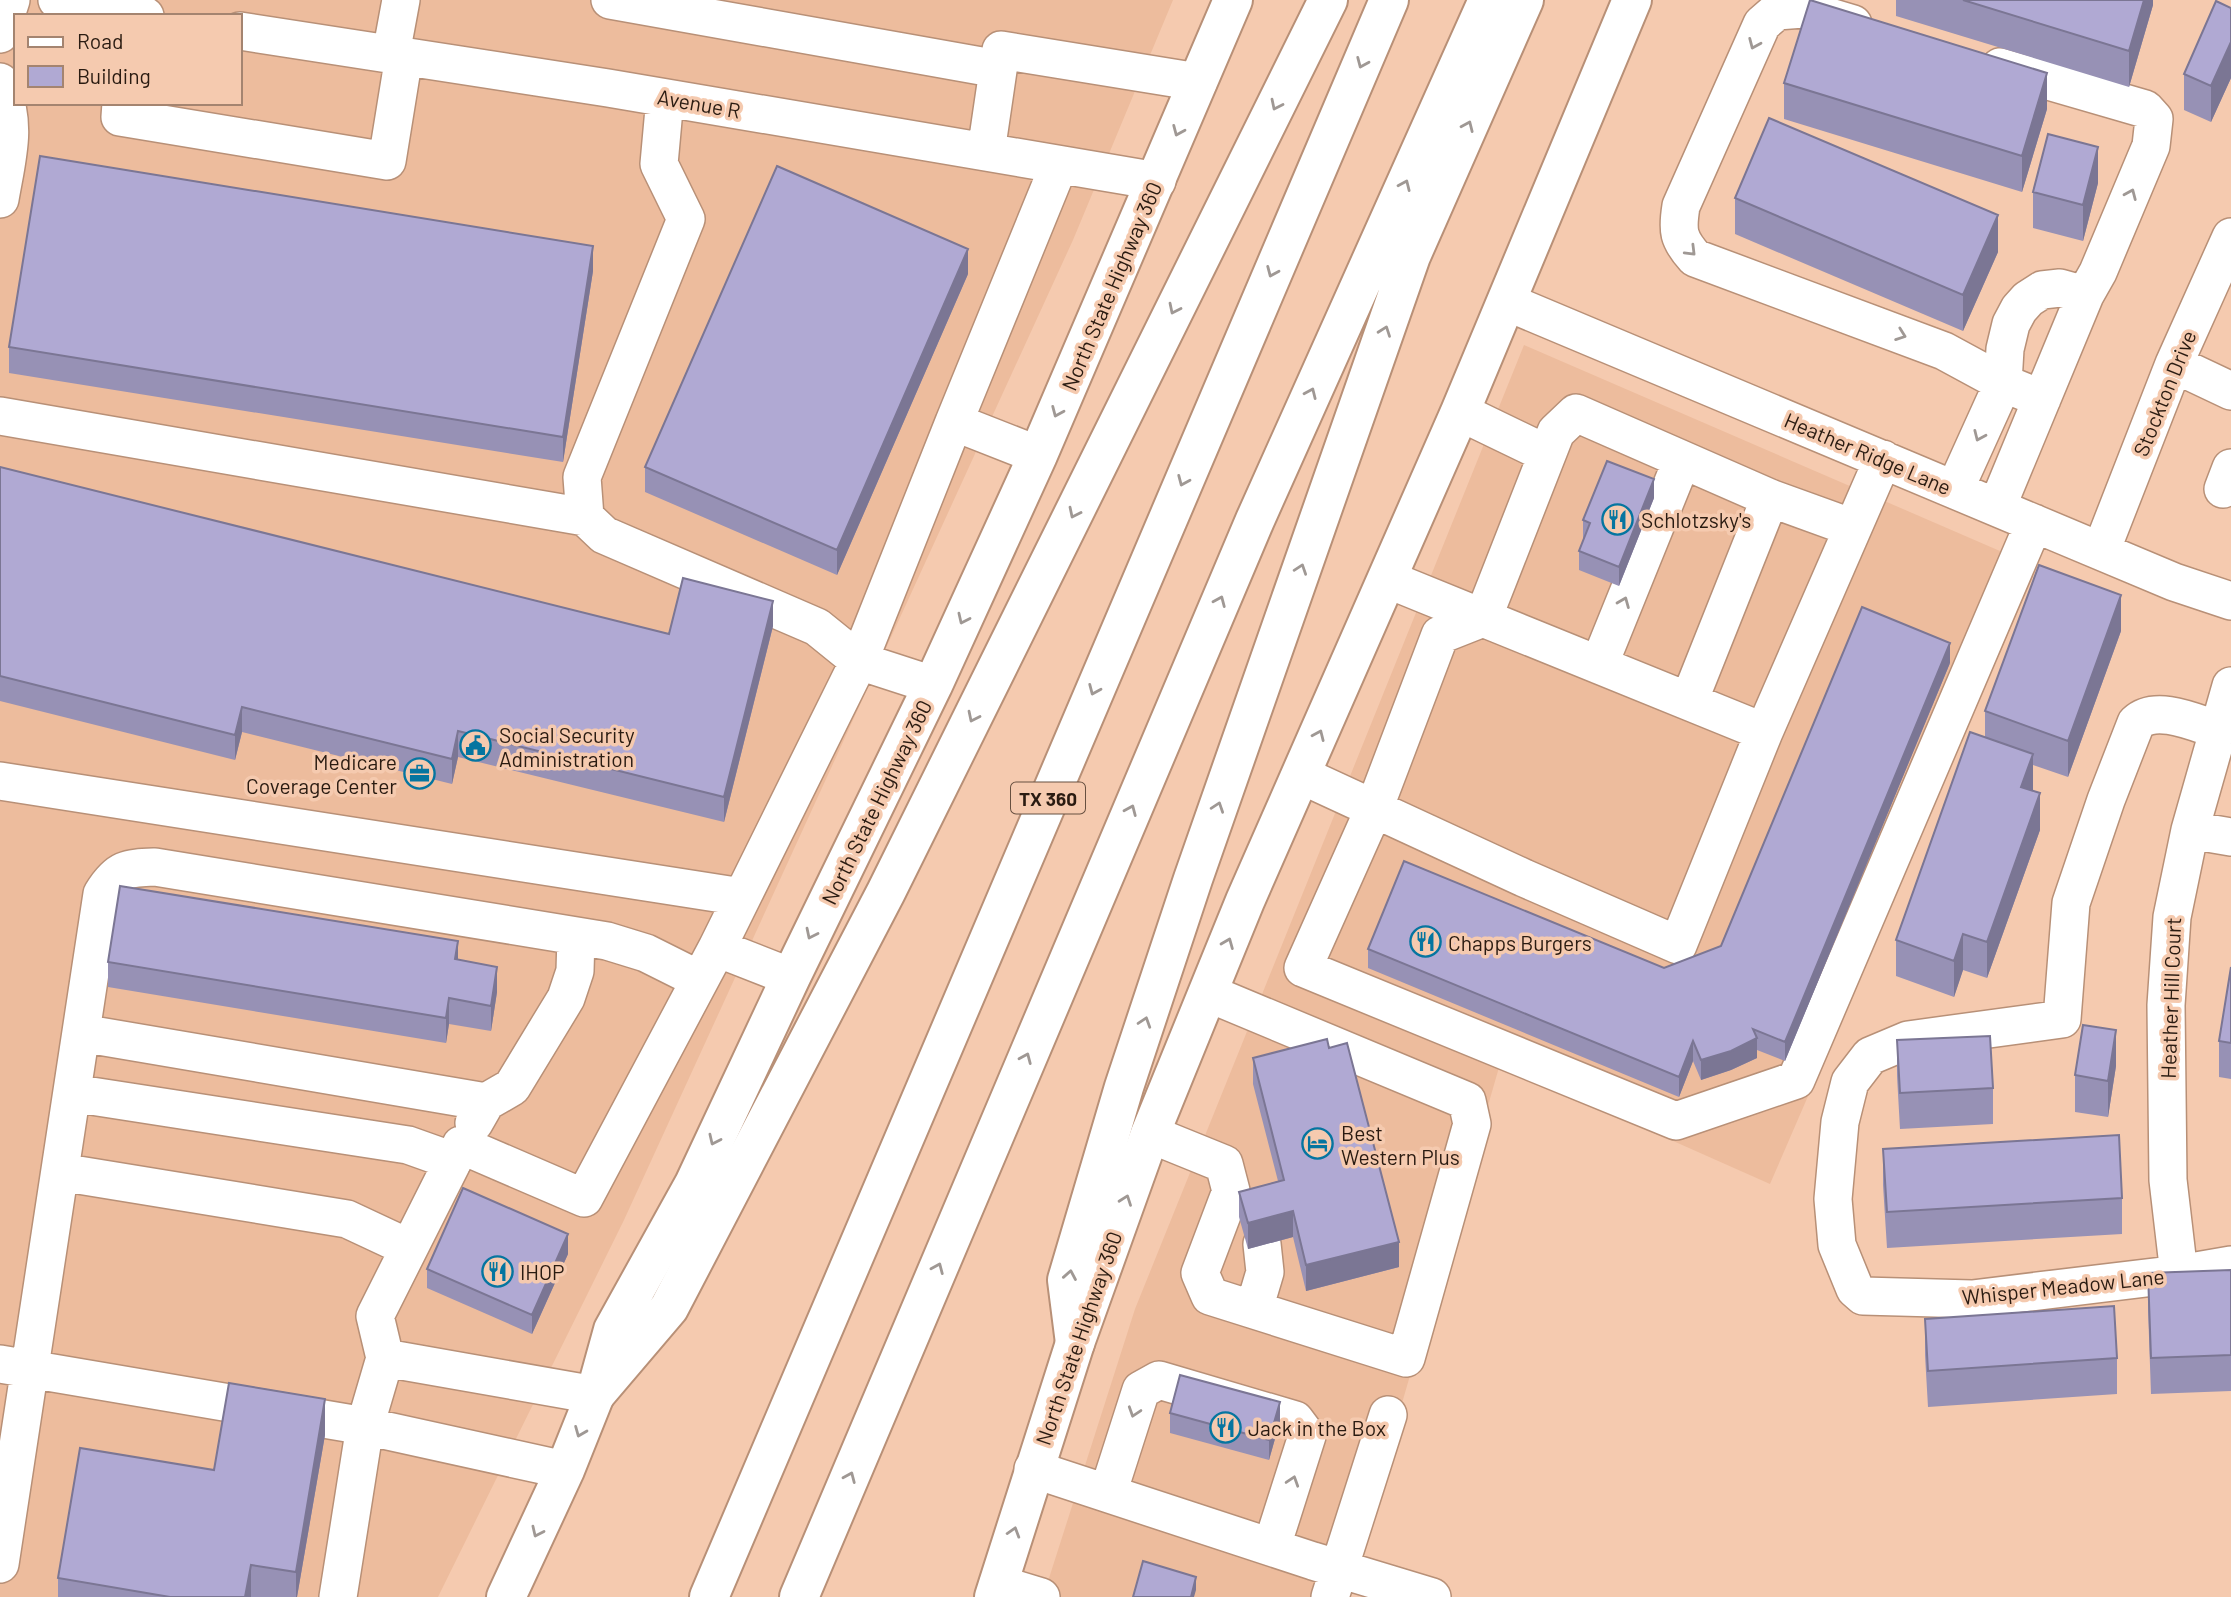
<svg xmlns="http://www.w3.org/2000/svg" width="2231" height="1597" font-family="Barlow,sans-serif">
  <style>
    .built { fill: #edbc9d; fill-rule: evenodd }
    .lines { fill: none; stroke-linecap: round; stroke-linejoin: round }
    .minor-casing { stroke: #b89077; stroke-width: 40 }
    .major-casing { stroke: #b89077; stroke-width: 42 }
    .highway-casing { stroke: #b89077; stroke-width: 42 }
    .minor { stroke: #fff; stroke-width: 37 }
    .major { stroke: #fff; stroke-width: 38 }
    .highway { stroke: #fff; stroke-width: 38 }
    .wall { fill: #9791b5 }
    .shaded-wall { fill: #7b7694 }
    .building { fill: #b0a9d3; stroke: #7b7694; stroke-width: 2 }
    .oneway { stroke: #9f9894 }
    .labels { text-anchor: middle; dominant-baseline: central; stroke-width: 7; stroke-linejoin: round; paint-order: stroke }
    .shield { fill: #f5caaf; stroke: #675040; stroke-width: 2 }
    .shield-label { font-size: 19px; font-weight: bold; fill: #2a1b11 }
    .street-label { font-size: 21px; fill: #2a1b11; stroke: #f5caaf }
    .poi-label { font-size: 21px; fill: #2a1b11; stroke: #f5caaf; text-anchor: start }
  </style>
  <rect width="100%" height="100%" fill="#f5caaf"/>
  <path class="built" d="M 0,0 L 1173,0 L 1073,240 L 624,1220 L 438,1597 L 0,1597 ZM 16,16 L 240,16 L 240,103 L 16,103 Z
    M 1524,345 L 2037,567 L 1770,1184 L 1500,1064 L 1346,1597 L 1043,1597 L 1135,1309 Z"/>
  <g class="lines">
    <defs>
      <path id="minor" d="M 57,0 L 145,16
        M 610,0 L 998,69
        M 1853,24 L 1803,9 L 1777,11 L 1762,24 L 1681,206 C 1677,231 1678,239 1695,258 L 1944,351 L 2003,383 L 2042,399
        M 240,31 L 608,88 L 1157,181
        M 0,34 L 11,0
        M 391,54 L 401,0
        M 0,82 C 17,127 8,153 0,199
        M 665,98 L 659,164 L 686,219 L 582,477 L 585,517 L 604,535 L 817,627 L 859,661 L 954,422 L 1038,455
        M 121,103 L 120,117 L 387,161 L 404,56
        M 986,152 L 1001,50 L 1198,82
        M 1507,302 L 2174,582 L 2231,601
        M 2174,364 L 2231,391
        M 1460,412 L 1547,454
        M 0,416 L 585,517
        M 954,422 L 1059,165
        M 1955,489 L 2003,383 L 2005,349 L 2011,324 L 2019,309 L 2028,299 L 2042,290 L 2060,288 L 2085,295
        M 2223,489 L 2231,468
        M 1997,507 L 2085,295 L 2098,272 L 2151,146 L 2154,119 L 2145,109 L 2000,67
        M 1853,528 L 1770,498 L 1576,413 L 1556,432 L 1483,618 L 1440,635 L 1374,809 L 1303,968 L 1676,1121 L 1796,1080 L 2034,523
        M 2101,551 L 2174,364 L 2231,237
        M 1387,579 L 1764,732
        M 1599,665 L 1682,460
        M 1689,701 L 1770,498
        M 2218,730 C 2196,723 2156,704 2136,723 L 2106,800 L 2071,903 L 2062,1019 L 1908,1040 L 1870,1056 L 1850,1082 L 1840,1122 L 1833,1199 L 1837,1245 L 1855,1289 L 1863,1296 L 1972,1299 L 2179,1274 L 2231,1265
        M 1301,775 L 1524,878 L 1678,945 L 1764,732 L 1883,459
        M 0,781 L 742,897
        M 2190,830 L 2231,837
        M 717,948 L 859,661 L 933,685
        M 81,1033 L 486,1102
        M 72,1093 L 408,1145 L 453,1161
        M 474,1123 L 486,1102 L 512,1087 L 566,998 L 575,971 L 576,937
        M 1150,1134 L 1224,1164 L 1231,1191 L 1200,1273 L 1210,1296 L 1406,1358 L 1472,1124 L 1467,1101 L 1208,993
        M 60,1172 L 347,1219 L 409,1248
        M 2179,1274 L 2168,1180 L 2166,1005 L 2172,917 L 2190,830 L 2231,686
        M 1254,1309 L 1265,1272 L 1262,1244
        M 385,1358 L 375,1316 L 461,1145 L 584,1198 L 717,948 L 791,977
        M 0,1364 L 365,1426 L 338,1597
        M 1033,1469 L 1313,1561 L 1432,1597
        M 565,1470 L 365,1426 L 385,1358 L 595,1395
        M 1108,1493 L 1141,1390 L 1159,1380 L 1295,1420 L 1307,1436 L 1272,1546
        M 0,1564 L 102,894 C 118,868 127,868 155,867 L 607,941 L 646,953 L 700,980
        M 998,1584 L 1041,1597
        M 1330,1597 L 1388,1415"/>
      <path id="major" d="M 506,1597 L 565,1470 L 595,1395 L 613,1330 L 694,1184 L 791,977 L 933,685 L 1038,455 L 1233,0
        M 994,1597 L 1075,1343 L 1150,1134 L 1245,901 L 1460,412 L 1632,0"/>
      <path id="highway" d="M 1075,1343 L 1067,1280 L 1124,1087 L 1193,879 L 1411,256 L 1524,0
        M 595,1395 L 669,1308 L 886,892 L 1328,0
        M 709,1597 L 1389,0
        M 799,1597 L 1255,520 L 1488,0"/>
    </defs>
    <use href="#minor" class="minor-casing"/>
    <use href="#major" class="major-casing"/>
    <use href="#highway" class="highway-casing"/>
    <use href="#minor" class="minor"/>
    <use href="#major" class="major"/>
    <use href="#highway" class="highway"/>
  </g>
  <path class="wall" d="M 1896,0 L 2153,0 L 2153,5 L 2129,87 L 1896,16 Z
    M 2231,8 L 2231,78 L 2211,122 L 2184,110 L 2184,74 Z
    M 1784,83 L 2047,109 L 2022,192 L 1784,119 Z
    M 2098,183 L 2083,241 L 2033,228 L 2033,192 Z
    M 1735,198 L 1998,252 L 1963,331 L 1735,234 Z
    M 593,271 L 563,462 L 9,373 L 9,347 Z
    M 968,274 L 837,575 L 645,492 L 645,467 Z
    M 0,467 L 669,634 L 773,626 L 724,822 L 458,757 L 452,784 L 242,732 L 235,760 L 0,701 Z
    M 1654,498 L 1619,586 L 1579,570 L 1579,551 L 1584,539 L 1583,539 L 1583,520 Z
    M 2121,631 L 2068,777 L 2033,765 L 2033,791 L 2040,830 L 1987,978 L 1963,970 L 1954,997 L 1896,976 L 1896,940 L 1985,737 L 1985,711 Z
    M 1950,663 L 1785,1061 L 1757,1050 L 1757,1058 L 1731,1070 L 1701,1080 L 1693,1061 L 1679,1097 L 1368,968 L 1368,949 L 1664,968 L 1721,946 Z
    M 458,960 L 497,992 L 491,1031 L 449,1024 L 446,1043 L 108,987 L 108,962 Z
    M 2231,967 L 2231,1079 L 2219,1077 L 2219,1041 Z
    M 1897,1040 L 1993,1088 L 1993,1124 L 1900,1129 L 1897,1076 Z
    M 1253,1058 L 1399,1267 L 1306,1291 L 1293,1237 L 1248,1249 L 1239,1217 L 1239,1192 L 1278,1181 L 1253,1084 Z
    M 2116,1066 L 2108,1117 L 2075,1112 L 2075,1075 Z
    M 1883,1149 L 2122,1198 L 2122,1234 L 1887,1248 L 1883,1185 Z
    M 568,1254 L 532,1334 L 427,1288 L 427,1269 Z
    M 2231,1270 L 2231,1391 L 2151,1394 L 2148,1309 L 2148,1273 Z
    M 1925,1319 L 2117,1358 L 2117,1394 L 1928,1407 L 1925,1355 Z
    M 1170,1413 L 1280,1421 L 1269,1460 L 1170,1433 Z
    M 325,1435 L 297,1597 L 58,1597 L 58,1578 L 214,1470 Z"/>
  <path class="shaded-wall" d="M 2144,0 L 2153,0 L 2153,5 L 2129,87 L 2129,51 Z
    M 2231,42 L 2231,78 L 2211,122 L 2211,86 Z
    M 2047,73 L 2047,109 L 2022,192 L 2022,156 Z
    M 2098,147 L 2098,183 L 2083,241 L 2083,205 Z
    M 1998,215 L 1998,252 L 1963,331 L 1963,295 Z
    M 593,246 L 593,271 L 563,462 L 563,437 Z
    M 968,249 L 968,274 L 837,575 L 837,550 Z
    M 1654,479 L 1654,498 L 1619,586 L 1619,567 Z
    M 2121,595 L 2121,631 L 2068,777 L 2068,741 Z
    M 773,601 L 773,626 L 724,822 L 724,797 Z
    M 1950,643 L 1950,663 L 1785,1061 L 1785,1042 Z
    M 242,707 L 242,732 L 235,760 L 235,735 Z
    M 458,731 L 458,757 L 452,784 L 452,759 Z
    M 2033,754 L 2033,790 L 2021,823 L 2021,787 Z
    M 2040,793 L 2040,830 L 1987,978 L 1987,942 Z
    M 1963,934 L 1963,970 L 1954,997 L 1954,961 Z
    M 458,941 L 458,966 L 455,959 Z
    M 497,967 L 497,992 L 491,1031 L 491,1006 Z
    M 449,998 L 449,1024 L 446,1043 L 446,1018 Z
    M 2116,1030 L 2116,1066 L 2108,1117 L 2108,1081 Z
    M 1757,1038 L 1757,1058 L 1731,1070 L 1701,1080 L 1701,1060 Z
    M 1693,1041 L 1693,1061 L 1679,1097 L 1679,1077 Z
    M 1293,1211 L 1293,1237 L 1248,1249 L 1248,1223 Z
    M 568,1234 L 568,1254 L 532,1334 L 532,1315 Z
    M 1399,1242 L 1399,1267 L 1306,1291 L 1306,1265 Z
    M 325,1399 L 325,1435 L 297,1597 L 296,1597 L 296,1572 Z
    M 1280,1402 L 1280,1421 L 1269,1460 L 1269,1440 Z
    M 251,1565 L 251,1597 L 245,1597 Z
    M 1196,1577 L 1196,1590 L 1194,1597 L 1191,1597 Z"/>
  <path class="building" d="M 1810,0 L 2047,73 L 2022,156 L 1784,83 Z
    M 1963,0 L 2144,0 L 2129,51 Z
    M 2216,1 L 2231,8 L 2231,42 L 2211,86 L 2184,74 Z
    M 1769,118 L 1998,215 L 1963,295 L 1735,198 Z
    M 2048,134 L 2098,147 L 2083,205 L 2033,192 Z
    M 40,156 L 593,246 L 563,437 L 9,347 Z
    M 777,166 L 968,249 L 837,550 L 645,467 Z
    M 1607,461 L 1654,479 L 1619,567 L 1579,551 L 1590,523 L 1583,520 Z
    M 0,467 L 669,634 L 683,578 L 773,601 L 724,797 L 458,731 L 452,759 L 242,707 L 235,735 L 0,676 Z
    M 2039,565 L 2121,595 L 2068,741 L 1985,711 Z
    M 1862,607 L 1950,643 L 1785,1042 L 1753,1029 L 1757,1038 L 1731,1051 L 1701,1060 L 1693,1041 L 1679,1077 L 1368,949 L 1404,861 L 1664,968 L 1721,946 Z
    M 1970,732 L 2033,754 L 2021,787 L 2040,793 L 1987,942 L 1963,934 L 1954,961 L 1896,940 Z
    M 120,886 L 458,941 L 455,959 L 497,967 L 491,1006 L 449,998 L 446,1018 L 108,962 Z
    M 2231,967 L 2231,1043 L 2219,1041 Z
    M 2083,1025 L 2116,1030 L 2108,1081 L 2075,1075 Z
    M 1990,1036 L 1993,1088 L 1900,1093 L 1897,1040 Z
    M 1327,1039 L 1329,1048 L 1347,1043 L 1399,1242 L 1306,1265 L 1293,1211 L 1248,1223 L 1239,1192 L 1284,1180 L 1253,1058 Z
    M 2119,1135 L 2122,1198 L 1887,1212 L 1883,1149 Z
    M 463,1188 L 568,1234 L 532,1315 L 427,1269 Z
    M 2231,1270 L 2231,1355 L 2151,1358 L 2148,1273 Z
    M 2114,1306 L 2117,1358 L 1928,1371 L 1925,1319 Z
    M 1180,1375 L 1280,1402 L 1269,1440 L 1170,1413 Z
    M 229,1383 L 325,1399 L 296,1572 L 251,1565 L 245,1597 L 170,1597 L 58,1578 L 80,1448 L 214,1470 Z
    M 1143,1561 L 1196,1577 L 1191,1597 L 1133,1597 Z"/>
  <defs><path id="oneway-chevron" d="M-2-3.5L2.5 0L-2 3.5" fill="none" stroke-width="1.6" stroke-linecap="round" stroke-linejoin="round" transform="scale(1.75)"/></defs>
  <g class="oneway">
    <use href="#oneway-chevron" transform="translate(1754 44) rotate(113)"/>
    <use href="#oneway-chevron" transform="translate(1362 63) rotate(113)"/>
    <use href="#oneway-chevron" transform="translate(1276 105) rotate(116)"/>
    <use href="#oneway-chevron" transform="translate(1468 126) rotate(-66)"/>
    <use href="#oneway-chevron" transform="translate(1178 131) rotate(113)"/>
    <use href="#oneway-chevron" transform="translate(1405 185) rotate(-66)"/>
    <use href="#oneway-chevron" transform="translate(2131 194) rotate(-67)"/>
    <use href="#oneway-chevron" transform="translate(1691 251) rotate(45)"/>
    <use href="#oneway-chevron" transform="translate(1272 272) rotate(113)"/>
    <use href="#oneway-chevron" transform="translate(1174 309) rotate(116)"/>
    <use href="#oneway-chevron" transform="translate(1385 331) rotate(-70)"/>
    <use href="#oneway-chevron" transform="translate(1901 335) rotate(20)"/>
    <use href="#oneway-chevron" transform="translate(1311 393) rotate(-66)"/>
    <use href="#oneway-chevron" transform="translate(1057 412) rotate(113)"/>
    <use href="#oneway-chevron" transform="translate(1979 436) rotate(114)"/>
    <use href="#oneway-chevron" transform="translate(1183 481) rotate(113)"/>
    <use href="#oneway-chevron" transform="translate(1074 513) rotate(116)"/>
    <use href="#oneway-chevron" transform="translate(1301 569) rotate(-71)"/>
    <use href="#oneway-chevron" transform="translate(1220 601) rotate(-67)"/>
    <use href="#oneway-chevron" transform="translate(1624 602) rotate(-68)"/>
    <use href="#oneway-chevron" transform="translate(963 619) rotate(115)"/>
    <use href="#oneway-chevron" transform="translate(1094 690) rotate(113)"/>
    <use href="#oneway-chevron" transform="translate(973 717) rotate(116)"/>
    <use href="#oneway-chevron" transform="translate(1319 735) rotate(-66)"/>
    <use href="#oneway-chevron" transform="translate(1218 807) rotate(-71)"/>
    <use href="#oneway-chevron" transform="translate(1131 810) rotate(-67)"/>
    <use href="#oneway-chevron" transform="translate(811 934) rotate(116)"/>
    <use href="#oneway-chevron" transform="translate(1228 943) rotate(-68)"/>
    <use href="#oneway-chevron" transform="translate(1145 1022) rotate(-72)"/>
    <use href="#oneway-chevron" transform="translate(1026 1058) rotate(-67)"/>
    <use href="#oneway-chevron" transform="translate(714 1140) rotate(115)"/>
    <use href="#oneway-chevron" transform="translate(1126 1200) rotate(-70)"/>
    <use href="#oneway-chevron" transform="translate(938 1268) rotate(-67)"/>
    <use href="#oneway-chevron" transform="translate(1070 1275) rotate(-80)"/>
    <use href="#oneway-chevron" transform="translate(1134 1412) rotate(108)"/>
    <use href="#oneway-chevron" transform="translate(580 1432) rotate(112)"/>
    <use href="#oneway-chevron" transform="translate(850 1477) rotate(-67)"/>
    <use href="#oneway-chevron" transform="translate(1293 1481) rotate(-72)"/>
    <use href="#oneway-chevron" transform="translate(537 1532) rotate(115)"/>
    <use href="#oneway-chevron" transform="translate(1014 1532) rotate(-73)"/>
  </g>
  <defs>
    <symbol id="restaurant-ring" viewBox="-11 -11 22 22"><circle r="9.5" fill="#f5caaf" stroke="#0575a0" stroke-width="1.5"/><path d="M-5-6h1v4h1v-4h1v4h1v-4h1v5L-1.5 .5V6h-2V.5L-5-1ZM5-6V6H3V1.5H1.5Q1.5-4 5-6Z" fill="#0575a0"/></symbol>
    <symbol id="civic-ring" viewBox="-11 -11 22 22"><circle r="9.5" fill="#f5caaf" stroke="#0575a0" stroke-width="1.5"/><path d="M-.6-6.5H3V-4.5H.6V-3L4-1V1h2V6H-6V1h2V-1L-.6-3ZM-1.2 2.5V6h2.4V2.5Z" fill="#0575a0"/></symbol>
    <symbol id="office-ring" viewBox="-11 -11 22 22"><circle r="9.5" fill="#f5caaf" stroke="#0575a0" stroke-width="1.5"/><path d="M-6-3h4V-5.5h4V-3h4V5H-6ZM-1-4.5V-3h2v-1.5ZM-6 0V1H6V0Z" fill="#0575a0"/></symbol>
    <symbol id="hotel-ring" viewBox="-11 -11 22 22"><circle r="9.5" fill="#f5caaf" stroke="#0575a0" stroke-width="1.5"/><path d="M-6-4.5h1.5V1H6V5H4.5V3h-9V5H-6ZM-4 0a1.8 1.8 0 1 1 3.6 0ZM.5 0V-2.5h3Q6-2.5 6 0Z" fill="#0575a0"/></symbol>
  </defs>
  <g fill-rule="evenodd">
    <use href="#restaurant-ring" x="1600" y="502" width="35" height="35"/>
    <use href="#civic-ring" x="458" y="728" width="35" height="35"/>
    <use href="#office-ring" x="402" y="756" width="35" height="35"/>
    <use href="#restaurant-ring" x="1408" y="924" width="35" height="35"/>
    <use href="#hotel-ring" x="1300" y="1126" width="35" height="35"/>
    <use href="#restaurant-ring" x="480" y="1254" width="35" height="35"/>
    <use href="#restaurant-ring" x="1208" y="1410" width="35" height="35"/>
  </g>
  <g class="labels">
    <rect class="shield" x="1011" y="782.5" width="74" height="31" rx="5"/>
    <g class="shield-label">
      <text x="1048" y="798">TX 360</text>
    </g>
    <g class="street-label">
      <text transform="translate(699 103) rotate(10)">Avenue R</text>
      <text transform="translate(1111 286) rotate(-67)">North State Highway 360</text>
      <text transform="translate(2164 393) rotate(-68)">Stockton Drive</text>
      <text transform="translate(1868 453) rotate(23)">Heather Ridge Lane</text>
      <text transform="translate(876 802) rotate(-64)">North State Highway 360</text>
      <text transform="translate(2170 998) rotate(-88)">Heather Hill Court</text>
      <text transform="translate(2063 1286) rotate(-6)">Whisper Meadow Lane</text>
      <text transform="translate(1078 1338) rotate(-71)">North State Highway 360</text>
    </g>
    <g class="poi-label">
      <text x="1641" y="519">Schlotzsky's</text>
      <text x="499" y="734">Social Security<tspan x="499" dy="24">Administration</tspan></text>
      <text x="397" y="761" text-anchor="end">Medicare<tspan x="397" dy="24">Coverage Center</tspan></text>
      <text x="1448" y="942">Chapps Burgers</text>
      <text x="1341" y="1132">Best<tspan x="1341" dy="24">Western Plus</tspan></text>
      <text x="520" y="1271">IHOP</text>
      <text x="1248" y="1427">Jack in the Box</text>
    </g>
  </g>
  <rect x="14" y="14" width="228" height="91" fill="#f5caaf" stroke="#a48470" stroke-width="2"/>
  <rect x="28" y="37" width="35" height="10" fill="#ffffff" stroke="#a48470" stroke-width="2"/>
  <text x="77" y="49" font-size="21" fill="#2a1b11">Road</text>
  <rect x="28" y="66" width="35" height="21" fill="#b0a9d3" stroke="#a48470" stroke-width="2"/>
  <text x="77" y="84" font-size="21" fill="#2a1b11">Building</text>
</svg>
